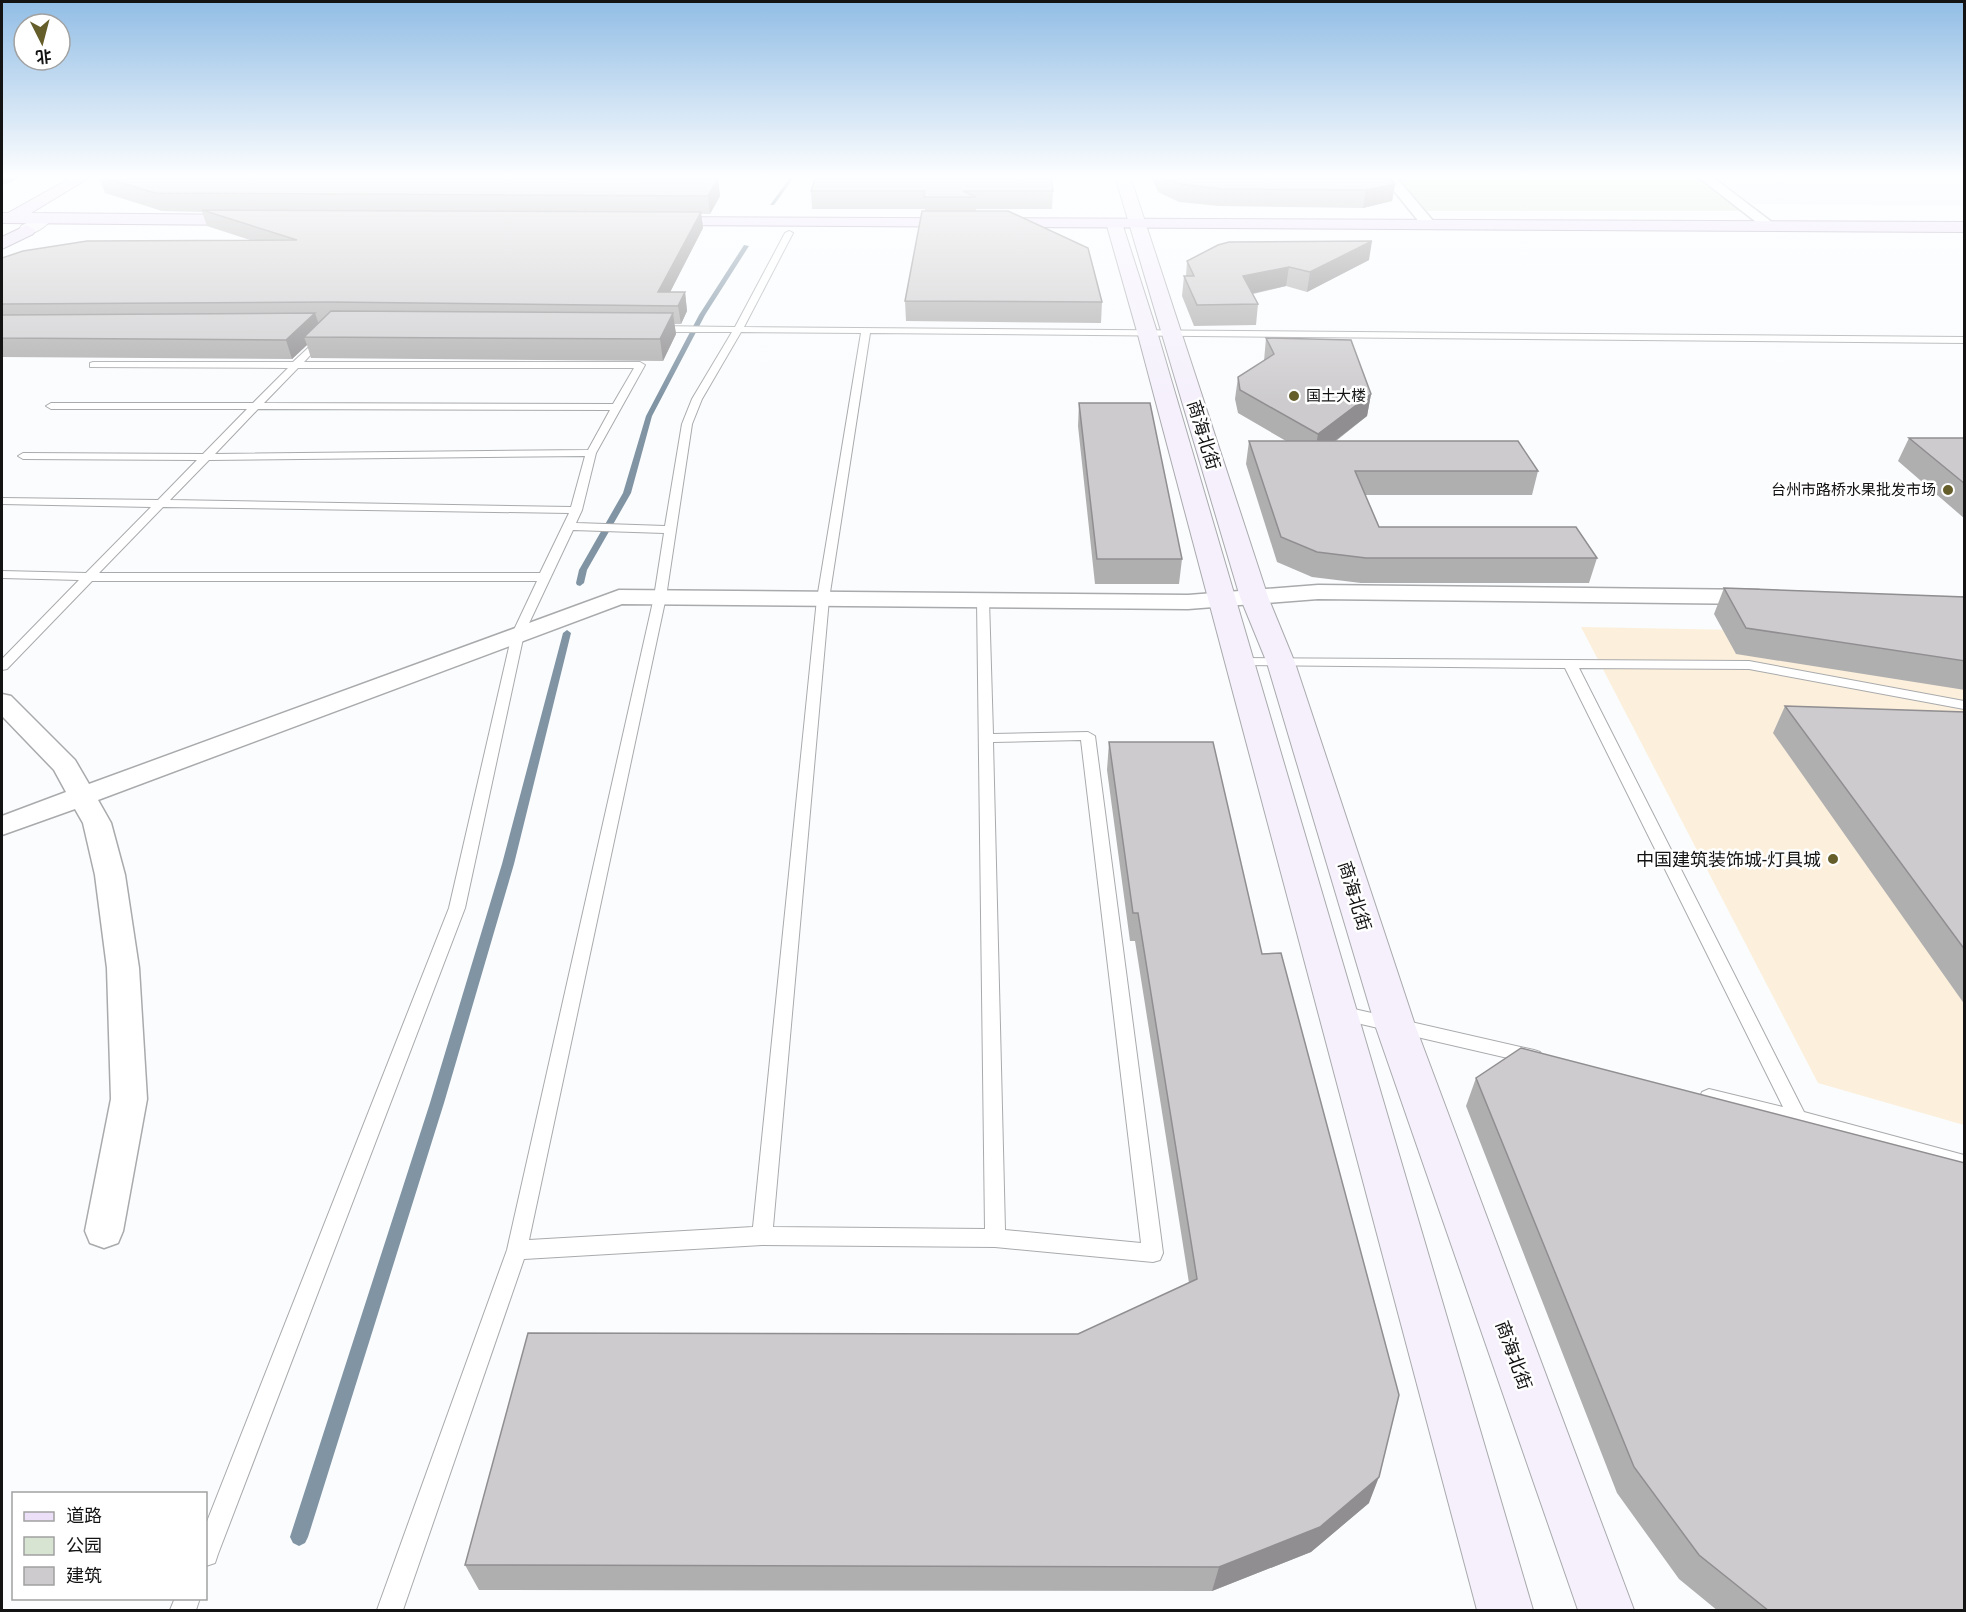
<svg xmlns="http://www.w3.org/2000/svg" width="1966" height="1612" font-family="Roboto,'Noto Sans SC',sans-serif">
  <style>
    .commercial { fill: #fcf0dc }
    .built { fill: #ebf0f8 }
    .green { fill: #d7e4d1 }
    .lines { fill: none; stroke-linecap: round; stroke-linejoin: round }
    .stream { fill: #8094a4; fill-rule: evenodd }
    .lane-casing { stroke: #a9aaac; stroke-width: 2 }
    .street-casing { stroke: #a9aaac; stroke-width: 3 }
    .secondary-casing { stroke: #a9aaac; stroke-width: 2 }
    .primary-casing { stroke: #968ba6; stroke-width: 2 }
    .lane { fill: #fff; fill-rule: evenodd }
    .street { fill: #fff; fill-rule: evenodd }
    .secondary { fill: #f5f0fc; fill-rule: evenodd }
    .primary { fill: #ebe0f8; fill-rule: evenodd }
    .wall { fill: #b0afb0 }
    .shaded-wall { fill: #908e90 }
    .building { fill: #cdcbcd; stroke: #908e90; stroke-width: 1.5 }
    .poi-dot { fill: #655e2b; stroke: #fff; stroke-width: 2 }
    .labels { text-anchor: middle; dominant-baseline: central; stroke-width: 5; stroke-linejoin: round; paint-order: stroke }
    .far-poi-label { font-size: 15px; fill: #131314; stroke: #fff; text-anchor: start }
    .street-label { font-size: 18px; fill: #131314; stroke: #fff }
    .poi-label { font-size: 18px; fill: #131314; stroke: #fff; text-anchor: end }
  </style>
  <rect width="100%" height="100%" fill="#fafcfe"/>
  <path class="commercial" d="M 1581,627 L 1964,634 L 1964,1125 L 1818,1083 Z"/>
  <path class="built" d="M 1712,176 L 1964,176 L 1964,206 L 1751,204 Z"/>
  <path class="green" d="M 1395,176 L 1707,176 L 1755,211 L 1422,211 Z"/>
  <g class="lines">
    <path class="stream" d="M 791,176 L 795,176 L 774,205 L 770,205 Z
      M 744,245 L 749,246 L 705,315 L 652,416 L 631,493 L 587,570 L 584,583 L 580,586 L 577,585 L 576,583 L 579,570 L 623,493 L 646,416 L 699,315 Z
      M 567,630 L 571,633 L 514,864 L 444,1103 L 308,1537 L 305,1543 L 299,1546 L 293,1543 L 290,1537 L 430,1103 L 502,864 L 563,633 Z"/>
    <defs>
      <path id="lane" d="M 789,231 L 793,233 L 744,327 L 1964,337 L 1964,343 L 870,333 L 829,599 L 773,1227 L 985,1229 L 977,600 L 983,596 L 989,600 L 993,734 L 1088,732 L 1095,736 L 1163,1253 L 1160,1260 L 1153,1262 L 995,1247 L 762,1245 L 524,1259 L 403,1610 L 377,1610 L 507,1250 L 654,597 L 664,533 L 573,530 L 524,634 L 465,908 L 218,1554 L 215,1563 L 206,1566 L 206,1524 L 449,908 L 512,634 L 537,581 L 92,581 L 7,669 L 2,670 L 2,659 L 79,580 L 2,578 L 2,571 L 86,573 L 151,507 L 2,504 L 2,498 L 158,500 L 197,460 L 23,459 L 18,456 L 23,453 L 203,454 L 247,409 L 51,409 L 46,406 L 51,403 L 253,403 L 288,368 L 90,367 L 90,363 L 93,362 L 293,362 L 322,335 L 326,338 L 304,362 L 640,362 L 645,365 L 596,453 L 582,510 L 576,523 L 665,526 L 682,424 L 692,399 L 732,332 L 655,332 L 651,329 L 655,326 L 735,327 L 785,233 ZM 741,332 L 861,333 L 817,599 L 753,1227 L 529,1240 L 666,597 L 692,424 L 702,399 ZM 298,368 L 634,368 L 613,404 L 264,403 ZM 258,409 L 610,410 L 588,450 L 215,454 ZM 585,456 L 571,507 L 170,500 L 209,460 ZM 163,507 L 569,513 L 540,573 L 99,573 ZM 1081,740 L 1141,1243 L 1005,1230 L 993,742 Z
        M 1239,658 L 1749,661 L 1964,701 L 1964,709 L 1749,669 L 1579,668 L 1804,1112 L 1964,1155 L 1964,1171 L 1702,1102 L 1700,1097 L 1702,1092 L 1709,1089 L 1783,1107 L 1565,668 L 1234,665 L 1232,662 L 1234,659 Z
        M 1341,1006 L 1534,1050 L 1540,1052 L 1543,1057 L 1540,1062 L 1534,1064 L 1335,1018 L 1332,1013 L 1335,1008 Z
        M 175,1598 L 200,1598 L 196,1610 L 170,1610 Z"/>
      <path id="street" d="M 1382,176 L 1395,176 L 1434,222 L 1436,225 L 1434,228 L 1424,228 Z
        M 1697,176 L 1711,176 L 1777,226 L 1775,229 L 1765,229 Z
        M 1318,585 L 1758,590 L 1766,592 L 1770,597 L 1766,602 L 1758,604 L 1318,599 L 1188,609 L 622,604 L 98,800 L 111,823 L 125,875 L 139,968 L 147,1099 L 123,1231 L 118,1243 L 104,1248 L 90,1243 L 85,1231 L 111,1099 L 107,968 L 95,875 L 83,823 L 75,809 L 2,835 L 2,816 L 66,792 L 54,770 L 2,716 L 2,694 L 11,696 L 75,760 L 89,784 L 619,590 L 1188,595 Z"/>
      <path id="secondary" d="M 1115,176 L 1130,176 L 1268,597 L 1295,663 L 1415,1025 L 1634,1610 L 1578,1610 L 1375,1025 L 1267,663 L 1240,597 Z
        M 45,213 L 51,215 L 53,218 C 46,227 33,236 21,234 L 19,230 L 21,226 Z
        M 1115,221 L 1123,226 L 1158,335 L 1533,1610 L 1477,1610 L 1138,335 L 1107,226 Z"/>
      <path id="primary" d="M 74,176 L 92,176 L 31,213 L 250,215 L 258,220 L 250,225 L 2,223 L 2,213 L 8,213 Z
        M 658,217 L 1964,222 L 1964,232 L 652,225 L 650,222 Z
        M 27,225 L 35,230 L 33,234 L 2,249 L 2,237 Z"/>
    </defs>
    <use href="#lane" class="lane-casing"/>
    <use href="#street" class="street-casing"/>
    <use href="#secondary" class="secondary-casing"/>
    <use href="#primary" class="primary-casing"/>
    <use href="#lane" class="lane"/>
    <use href="#street" class="street"/>
    <use href="#secondary" class="secondary"/>
    <use href="#primary" class="primary"/>
  </g>
  <path class="wall" d="M 98,176 L 718,178 L 720,196 L 710,214 L 701,214 L 703,228 L 670,292 L 685,292 L 687,311 L 681,324 L 674,324 L 676,334 L 663,361 L 311,358 L 307,345 L 292,359 L 2,357 L 2,258 L 250,240 L 207,226 L 202,212 L 162,211 L 105,193 Z
    M 1151,176 L 1388,176 L 1395,184 L 1392,201 L 1363,208 L 1219,206 L 1179,202 L 1158,192 Z
    M 811,191 L 1053,191 L 1052,209 L 976,209 L 976,211 L 1102,302 L 1101,323 L 906,321 L 905,301 L 925,209 L 812,209 Z
    M 1369,260 L 1307,292 L 1286,286 L 1253,294 L 1258,304 L 1256,325 L 1194,326 L 1182,296 L 1184,276 L 1186,276 L 1187,261 Z
    M 1266,338 L 1371,394 L 1367,416 L 1336,441 L 1538,471 L 1532,495 L 1365,495 L 1379,527 L 1597,558 L 1589,583 L 1361,583 L 1312,577 L 1277,562 L 1246,464 L 1249,441 L 1286,441 L 1238,413 L 1235,399 L 1238,377 L 1264,361 Z
    M 1079,403 L 1182,559 L 1179,584 L 1095,584 L 1078,426 Z
    M 1909,438 L 1965,438 L 1965,519 L 1898,461 Z
    M 1724,588 L 1965,597 L 1965,690 L 1736,654 L 1714,614 Z
    M 1785,706 L 1965,712 L 1965,1005 L 1773,733 Z
    M 1109,742 L 1369,1503 L 1311,1552 L 1212,1591 L 479,1590 L 465,1565 L 1078,1334 L 1189,1283 L 1135,941 L 1130,941 L 1107,770 Z
    M 1476,1078 L 1965,1611 L 1718,1611 L 1679,1579 L 1617,1493 L 1466,1106 Z"/>
  <path class="shaded-wall" d="M 2,176 L 22,176 L 9,183 L 2,185 Z
    M 718,178 L 720,196 L 710,214 L 708,196 Z
    M 1395,184 L 1392,201 L 1363,208 L 1366,190 Z
    M 701,212 L 703,228 L 663,306 L 658,292 Z
    M 1372,241 L 1369,260 L 1307,292 L 1310,272 Z
    M 1289,267 L 1286,286 L 1241,296 L 1243,276 Z
    M 685,292 L 687,311 L 681,324 L 678,306 Z
    M 315,313 L 321,331 L 304,337 L 307,345 L 292,359 L 286,340 Z
    M 673,313 L 676,334 L 663,361 L 660,339 Z
    M 1371,394 L 1367,416 L 1314,457 L 1318,434 Z
    M 1379,1477 L 1369,1503 L 1311,1552 L 1212,1591 L 1219,1567 Z"/>
  <path class="building" d="M 99,176 L 541,176 L 718,178 L 708,196 L 155,193 Z
    M 816,176 L 1051,176 L 1053,191 L 963,191 L 976,197 L 924,197 L 925,191 L 811,191 Z
    M 1162,176 L 1388,176 L 1395,184 L 1366,190 L 1221,189 L 1181,184 Z
    M 202,210 L 701,212 L 658,292 L 685,292 L 678,306 L 328,302 L 2,304 L 2,258 L 23,251 L 87,241 L 297,240 Z
    M 922,211 L 1008,211 L 1088,248 L 1102,302 L 905,301 Z
    M 1372,241 L 1310,272 L 1289,267 L 1243,276 L 1258,304 L 1197,305 L 1184,276 L 1194,276 L 1187,261 L 1218,245 L 1229,242 Z
    M 331,311 L 673,313 L 660,339 L 304,337 Z
    M 315,313 L 286,340 L 2,338 L 2,315 Z
    M 1266,338 L 1351,340 L 1371,394 L 1318,434 L 1240,390 L 1238,377 L 1274,354 Z
    M 1079,403 L 1150,403 L 1182,559 L 1097,559 Z
    M 1909,438 L 1965,438 L 1965,484 Z
    M 1249,441 L 1518,441 L 1538,471 L 1355,471 L 1379,527 L 1576,527 L 1597,558 L 1366,558 L 1317,552 L 1281,537 Z
    M 1724,588 L 1965,597 L 1965,661 L 1746,628 Z
    M 1785,706 L 1965,712 L 1965,950 Z
    M 1109,742 L 1213,742 L 1262,954 L 1281,953 L 1399,1395 L 1379,1477 L 1320,1527 L 1219,1567 L 465,1565 L 528,1333 L 1078,1334 L 1197,1279 L 1138,913 L 1133,913 Z
    M 1521,1048 L 1965,1163 L 1965,1611 L 1769,1611 L 1699,1555 L 1634,1467 L 1476,1078 Z"/>
  <linearGradient id="sky" x2="0" y2="1"><stop stop-color="#91bde5"/><stop offset="0.44" stop-color="#fdfeff"/><stop offset="1" stop-color="#fdfeff" stop-opacity="0"/></linearGradient>
  <rect width="1966" height="401" fill="url(#sky)"/>
  <g class="poi-dot">
    <circle cx="1294" cy="396" r="6"/>
    <circle cx="1948" cy="490" r="6"/>
    <circle cx="1833" cy="859" r="6"/>
  </g>
  <g class="labels">
    <g class="far-poi-label">
      <text x="1306" y="396">国土大楼</text>
      <text x="1936" y="490" text-anchor="end">台州市路桥水果批发市场</text>
    </g>
    <g class="street-label">
      <text transform="translate(1204 435) rotate(73)">商海北街</text>
      <text transform="translate(1355 896) rotate(73)">商海北街</text>
      <text transform="translate(1514 1355) rotate(70)">商海北街</text>
    </g>
    <g class="poi-label">
      <text x="1821" y="859">中国建筑装饰城-灯具城</text>
    </g>
  </g>
  <rect width="1966" height="1612" fill="none" stroke="#131314" stroke-width="6"/>
  <rect x="12" y="1492" width="195" height="108" fill="#ffffff" stroke="#a1a1a1" stroke-width="1.5"/>
  <rect x="24" y="1512" width="30" height="9" fill="#ebe0f8" stroke="#a1a1a1" stroke-width="1.5"/>
  <text x="66" y="1522" font-size="18" fill="#131314">道路</text>
  <rect x="24" y="1537" width="30" height="18" fill="#d7e4d1" stroke="#a1a1a1" stroke-width="1.5"/>
  <text x="66" y="1552" font-size="18" fill="#131314">公园</text>
  <rect x="24" y="1567" width="30" height="18" fill="#cdcbcd" stroke="#a1a1a1" stroke-width="1.5"/>
  <text x="66" y="1582" font-size="18" fill="#131314">建筑</text>
  <g transform="translate(42 42) rotate(174)"><circle r="28" fill="#ffffff" stroke="#a1a1a1" stroke-width="1.5"/>
  <path d="M0-4.5L10 22L0 15L-10 22Z" fill="#655e2b"/>
  <text y="-9" font-size="16" font-weight="bold" text-anchor="middle" fill="#131314">北</text>
  </g>
</svg>
